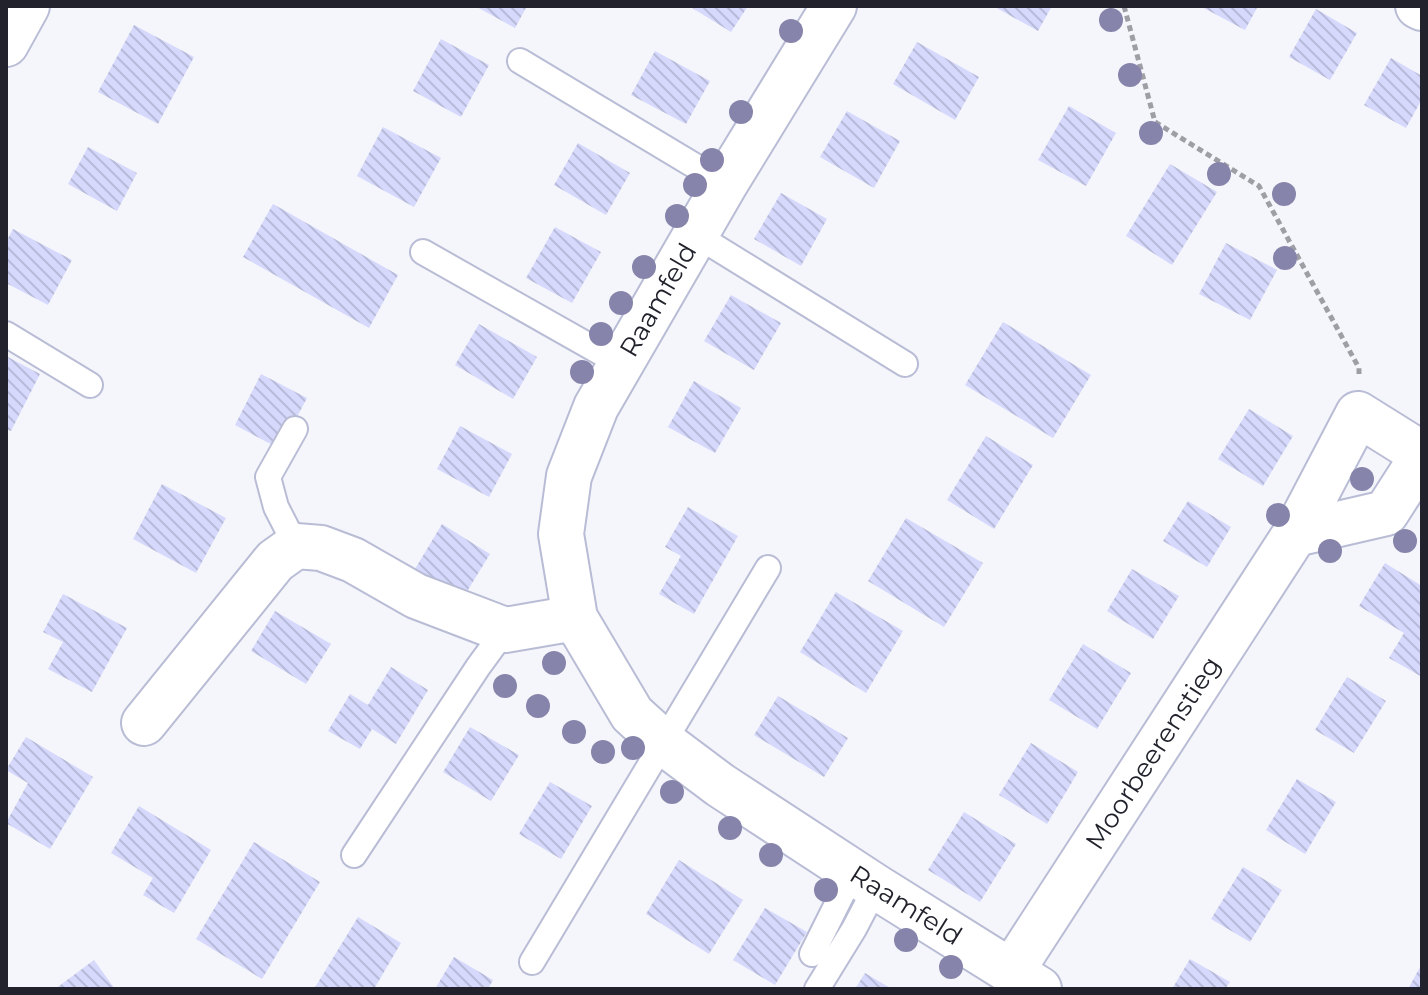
<svg xmlns="http://www.w3.org/2000/svg" width="1428" height="995" font-family="Montserrat,sans-serif">
  <style>
    .building { fill: url(#building-back-hatch) }
    .lines { fill: none; stroke-linecap: round; stroke-linejoin: round }
    .service-casing { stroke: #b9bcd5; stroke-width: 28 }
    .minor-casing { stroke: #b9bcd5; stroke-width: 48 }
    .path { stroke: #9e9fa6; stroke-width: 5; stroke-dasharray: 6 4; stroke-linecap: butt }
    .service { stroke: #fff; stroke-width: 24 }
    .minor { stroke: #fff; stroke-width: 44 }
    .tree { fill: #8684aa }
    .labels { text-anchor: middle; dominant-baseline: central; stroke-width: 8; stroke-linejoin: round; paint-order: stroke }
    .street-label { font-size: 26px; fill: #21222b; stroke: #fff }
  </style>
  <defs>
    <pattern id="building-back-hatch" width="6" height="6" patternUnits="userSpaceOnUse" patternTransform="scale(2)"><rect width="6" height="6" fill="#d6d9fc"/><path d="M-1 5l2 2M0 0l6 6M5-1l2 2" fill="none" stroke="#b7bad8"/></pattern>
  </defs>
  <rect width="100%" height="100%" fill="#f5f6fb"/>
  <path class="building" d="M 475,6 L 527,6 L 515,28 Z
    M 689,6 L 748,6 L 731,32 Z
    M 993,6 L 1052,6 L 1038,31 Z
    M 1200,6 L 1258,6 L 1245,30 Z
    M 1316,9 L 1357,33 L 1330,80 L 1289,57 Z
    M 134,25 L 194,57 L 158,124 L 98,92 Z
    M 441,39 L 489,65 L 461,117 L 413,91 Z
    M 917,42 L 979,77 L 955,120 L 893,84 Z
    M 655,51 L 710,81 L 686,124 L 631,95 Z
    M 1391,58 L 1422,76 L 1422,99 L 1406,128 L 1364,105 Z
    M 1069,106 L 1116,133 L 1086,186 L 1038,160 Z
    M 847,111 L 900,141 L 874,188 L 820,157 Z
    M 383,127 L 441,158 L 414,207 L 357,176 Z
    M 578,143 L 630,173 L 606,215 L 554,185 Z
    M 88,147 L 137,173 L 117,211 L 68,184 Z
    M 1170,164 L 1217,192 L 1172,265 L 1126,236 Z
    M 781,193 L 827,219 L 801,266 L 754,239 Z
    M 273,204 L 398,275 L 369,328 L 243,257 Z
    M 555,227 L 601,252 L 572,303 L 526,278 Z
    M 13,229 L 72,260 L 48,305 L 6,283 L 6,242 Z
    M 1226,243 L 1277,270 L 1250,320 L 1199,294 Z
    M 731,295 L 781,323 L 754,370 L 704,341 Z
    M 1003,322 L 1091,375 L 1053,438 L 965,385 Z
    M 479,324 L 537,357 L 513,399 L 455,365 Z
    M 6,356 L 40,374 L 11,431 L 6,429 Z
    M 261,374 L 307,398 L 280,449 L 235,425 Z
    M 694,381 L 741,408 L 715,453 L 668,427 Z
    M 1249,409 L 1293,436 L 1263,486 L 1218,459 Z
    M 460,426 L 512,454 L 489,497 L 437,469 Z
    M 986,436 L 1033,465 L 994,529 L 947,500 Z
    M 162,484 L 226,518 L 196,573 L 133,539 Z
    M 1188,501 L 1231,527 L 1207,567 L 1163,541 Z
    M 688,507 L 738,536 L 694,614 L 659,594 L 681,556 L 665,547 Z
    M 906,518 L 983,563 L 944,627 L 868,581 Z
    M 442,524 L 490,554 L 463,598 L 415,569 Z
    M 1385,563 L 1422,586 L 1422,677 L 1389,658 L 1404,633 L 1359,606 Z
    M 1132,569 L 1179,596 L 1153,639 L 1107,611 Z
    M 836,592 L 903,631 L 866,693 L 800,652 Z
    M 63,594 L 127,628 L 92,692 L 48,669 L 63,642 L 43,632 Z
    M 275,611 L 331,644 L 306,684 L 251,651 Z
    M 1083,644 L 1131,673 L 1097,729 L 1049,700 Z
    M 391,667 L 428,690 L 396,744 L 372,729 L 360,749 L 328,731 L 350,694 L 368,705 Z
    M 1347,677 L 1386,701 L 1354,753 L 1315,730 Z
    M 778,696 L 848,738 L 824,777 L 754,735 Z
    M 470,727 L 519,755 L 491,801 L 443,772 Z
    M 26,737 L 93,777 L 50,849 L 6,823 L 28,783 L 6,770 Z
    M 1031,743 L 1078,772 L 1047,824 L 999,795 Z
    M 1297,779 L 1336,802 L 1305,854 L 1266,830 Z
    M 550,782 L 592,806 L 561,859 L 519,834 Z
    M 139,806 L 211,850 L 174,913 L 143,895 L 153,878 L 111,853 Z
    M 964,812 L 1016,844 L 980,902 L 928,870 Z
    M 254,842 L 320,882 L 262,979 L 196,939 Z
    M 679,860 L 743,900 L 709,954 L 646,914 Z
    M 1243,867 L 1282,890 L 1250,942 L 1211,919 Z
    M 765,908 L 807,932 L 775,985 L 733,960 Z
    M 358,917 L 401,943 L 374,989 L 314,989 Z
    M 454,957 L 493,980 L 488,989 L 435,989 Z
    M 1190,959 L 1230,982 L 1225,989 L 1172,989 Z
    M 94,960 L 115,989 L 55,989 Z
    M 1422,965 L 1422,989 L 1408,989 L 1419,969 Z
    M 865,973 L 892,989 L 855,989 Z"/>
  <g class="lines">
    <defs>
      <path id="service" d="M 520,61 L 725,184
        M 696,235 L 905,364
        M 423,252 L 621,364
        M 6,334 L 90,385
        M 295,429 L 268,477 L 276,507 L 296,546
        M 354,855 L 478,667 L 505,630
        M 812,954 L 853,872
        M 532,962 L 768,568
        M 817,989 L 854,929 L 876,887"/>
      <path id="minor" d="M 834,6 L 725,184 L 596,407 L 569,476 L 561,534 L 575,618 L 632,714 L 664,743 L 720,785 L 876,887 L 1039,989
        M 1418,6 L 1422,8
        M 6,44 L 27,6
        M 1295,534 L 1386,513 L 1422,457
        M 144,723 L 275,561 L 296,546 L 321,548 L 353,560 L 416,596 L 505,630 L 575,618
        M 1011,972 L 1295,534 L 1358,414 L 1422,454"/>
    </defs>
    <use href="#service" class="service-casing"/>
    <use href="#minor" class="minor-casing"/>
    <path class="path" d="M 1124,6 L 1155,122 L 1259,186 L 1359,368 L 1359,374"/>
    <use href="#service" class="service"/>
    <use href="#minor" class="minor"/>
  </g>
  <g class="tree">
    <circle cx="1111" cy="20" r="12"/>
    <circle cx="791" cy="31" r="12"/>
    <circle cx="1130" cy="75" r="12"/>
    <circle cx="741" cy="112" r="12"/>
    <circle cx="1151" cy="133" r="12"/>
    <circle cx="712" cy="160" r="12"/>
    <circle cx="1219" cy="174" r="12"/>
    <circle cx="695" cy="185" r="12"/>
    <circle cx="1284" cy="194" r="12"/>
    <circle cx="677" cy="216" r="12"/>
    <circle cx="1285" cy="258" r="12"/>
    <circle cx="644" cy="267" r="12"/>
    <circle cx="621" cy="303" r="12"/>
    <circle cx="601" cy="334" r="12"/>
    <circle cx="582" cy="372" r="12"/>
    <circle cx="1362" cy="479" r="12"/>
    <circle cx="1278" cy="515" r="12"/>
    <circle cx="1405" cy="541" r="12"/>
    <circle cx="1330" cy="551" r="12"/>
    <circle cx="554" cy="663" r="12"/>
    <circle cx="505" cy="686" r="12"/>
    <circle cx="538" cy="706" r="12"/>
    <circle cx="574" cy="732" r="12"/>
    <circle cx="633" cy="748" r="12"/>
    <circle cx="603" cy="752" r="12"/>
    <circle cx="672" cy="792" r="12"/>
    <circle cx="730" cy="828" r="12"/>
    <circle cx="771" cy="855" r="12"/>
    <circle cx="826" cy="890" r="12"/>
    <circle cx="906" cy="940" r="12"/>
    <circle cx="951" cy="967" r="12"/>
  </g>
  <g class="labels">
    <g class="street-label">
      <text transform="translate(658 300) rotate(-60)">Raamfeld</text>
      <text transform="translate(1153 753) rotate(-57)">Moorbeerenstieg</text>
      <text transform="translate(906 905) rotate(32)">Raamfeld</text>
    </g>
  </g>
  <rect width="1428" height="995" fill="none" stroke="#21222b" stroke-width="16"/>
</svg>
